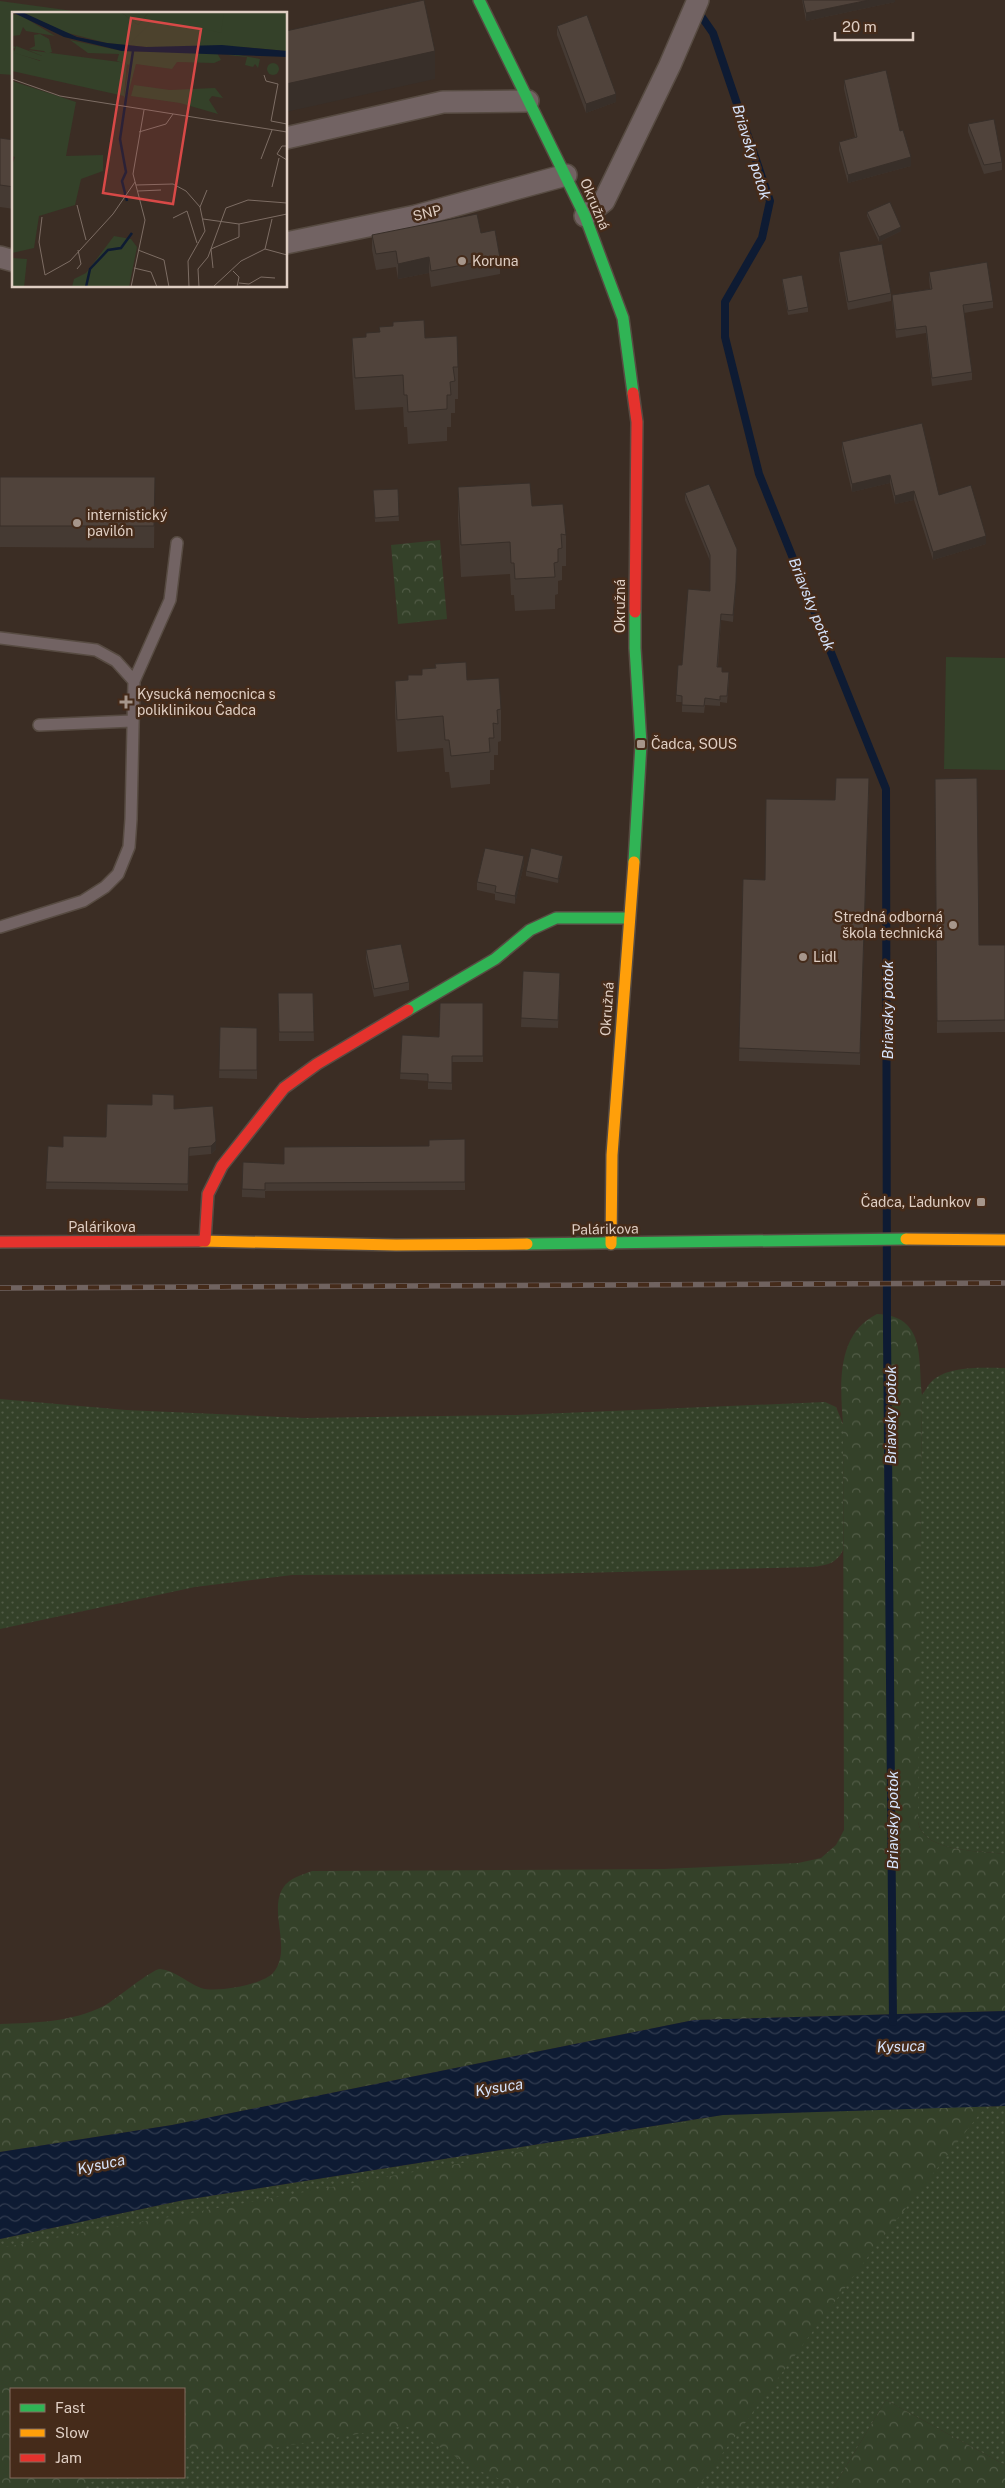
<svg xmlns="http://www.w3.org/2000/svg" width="1005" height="2488" font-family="'Public Sans',sans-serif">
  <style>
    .grass { fill: url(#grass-dots); fill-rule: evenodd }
    .forest { fill: url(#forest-crowns) }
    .pitch { fill: #344129 }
    .water { fill: url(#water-waves) }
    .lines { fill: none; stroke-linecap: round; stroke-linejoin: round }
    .stream { stroke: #0e1b33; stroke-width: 8 }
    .lane-casing { stroke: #574b42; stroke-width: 14 }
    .street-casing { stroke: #574b42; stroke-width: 24 }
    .fast-casing { stroke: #574b42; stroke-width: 14 }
    .slow-casing { stroke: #574b42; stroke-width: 14 }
    .jam-casing { stroke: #574b42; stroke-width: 14 }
    .lane { stroke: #726363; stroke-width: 11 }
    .street { stroke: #726363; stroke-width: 21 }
    .fast { stroke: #30b455; stroke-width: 11 }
    .slow { stroke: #ff9f0a; stroke-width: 11 }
    .jam { stroke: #e5322d; stroke-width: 11 }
    .rail-casing { stroke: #706360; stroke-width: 5.5 }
    .rail { stroke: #452b1a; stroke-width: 4; stroke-dasharray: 11; stroke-linecap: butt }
    .wall { fill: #453a33 }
    .shaded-wall { fill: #382f29 }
    .building { fill: #50433b; stroke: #382f29 }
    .poi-dot { fill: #a6968b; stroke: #452b1a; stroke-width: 2 }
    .labels { text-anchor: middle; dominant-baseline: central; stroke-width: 5; stroke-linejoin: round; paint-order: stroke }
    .street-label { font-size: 14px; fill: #dfcec3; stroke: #452b1a }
    .poi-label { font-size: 14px; fill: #dfcec3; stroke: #452b1a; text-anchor: start }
    .water-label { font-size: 15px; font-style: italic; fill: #d6e3fb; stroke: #452b1a }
    .inset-river { fill: none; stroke: #0e1b33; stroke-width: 2.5 }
    .inset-road { fill: none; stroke: #7d6d64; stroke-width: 1 }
    .view { fill: #d84947; fill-opacity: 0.15; stroke: #d84947; stroke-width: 2.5 }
    .inset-edge { fill: none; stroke: #dfcec3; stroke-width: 2.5 }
  </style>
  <defs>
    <pattern id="grass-dots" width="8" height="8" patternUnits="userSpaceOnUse" patternTransform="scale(1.25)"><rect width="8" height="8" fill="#344129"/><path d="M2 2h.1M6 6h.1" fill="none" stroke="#515b46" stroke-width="1.8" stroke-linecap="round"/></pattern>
    <pattern id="forest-crowns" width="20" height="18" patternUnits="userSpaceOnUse" patternTransform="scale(1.25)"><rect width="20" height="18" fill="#344129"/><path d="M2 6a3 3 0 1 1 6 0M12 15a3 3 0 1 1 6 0" fill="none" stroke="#515b46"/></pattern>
    <pattern id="water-waves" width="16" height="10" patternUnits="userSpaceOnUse" patternTransform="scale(1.25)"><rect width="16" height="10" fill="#0e1b33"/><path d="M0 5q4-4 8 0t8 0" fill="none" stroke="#313b4f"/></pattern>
  </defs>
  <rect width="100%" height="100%" fill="#3b2d24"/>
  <path class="grass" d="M 1005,1368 L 1005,1854 C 983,1851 933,1852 921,1830 C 916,1821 917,1808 917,1799 L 922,1395 C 925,1391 928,1385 931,1382 C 948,1365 983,1368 1005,1368 Z
    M 0,1399 L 126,1410 L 304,1418 L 516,1415 L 825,1402 L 836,1407 L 843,1424 L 843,1550 C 837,1563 828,1565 813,1567 L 540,1574 L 292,1575 L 195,1587 L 0,1629 Z
    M 1005,2106 L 1005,2465 L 886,2400 L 833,2488 L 0,2488 L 0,2239 L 184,2200 L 723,2115 ZM 11,2389 L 184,2389 L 184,2477 L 11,2477 Z"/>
  <path class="forest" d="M 440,540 L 447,619 L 398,624 L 391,545 Z
    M 877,1314 C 926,1316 918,1358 922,1395 L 918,1819 C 918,1822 919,1827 921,1830 C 933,1852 983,1851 1005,1854 L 1005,2011 L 694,2020 L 172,2125 L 0,2152 L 0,2024 C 34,2023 72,2022 104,2006 C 115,2000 152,1969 160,1969 C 175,1970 187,1983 201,1988 C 216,1993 262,1985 273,1973 C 293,1950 268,1912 283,1888 C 289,1878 302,1875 312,1871 L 664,1869 L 798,1863 L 821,1858 L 836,1845 L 844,1830 L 843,1424 C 840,1385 836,1334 877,1314 Z
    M 986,2106 L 873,2250 L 697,2488 L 523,2488 L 477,2470 L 406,2426 L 250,2452 L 184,2448 L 184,2389 L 11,2389 L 11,2477 L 100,2477 L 82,2488 L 0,2488 L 0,2248 L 723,2115 Z
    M 886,2400 L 1005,2465 L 1005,2488 L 833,2488 Z"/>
  <path class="pitch" d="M 0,1 L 95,14 L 14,14 L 14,75 L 0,74 Z
    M 946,657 L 1005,658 L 1005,770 L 944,769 Z"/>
  <path class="water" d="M 1005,2011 L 1005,2106 L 723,2115 L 184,2200 L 0,2239 L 0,2152 L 172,2125 L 694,2020 Z"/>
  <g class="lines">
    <path class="stream" d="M 697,10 L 713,33 L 770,201 L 762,238 L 725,302 L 725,337 L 759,474 L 886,789 L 887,1333 L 893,2022"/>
    <defs>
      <path id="lane" d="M 0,638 L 96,650 L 116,661 L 134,681 L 131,819 L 129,847 L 118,874 L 105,887 L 83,901 L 0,927
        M 134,681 L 170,600 L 177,543
        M 39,725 L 132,721"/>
      <path id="street" d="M 286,138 L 443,102 L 528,101
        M 585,216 L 604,201 L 670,65 L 698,0
        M 286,243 L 416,216 L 566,175
        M 0,257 L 14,261"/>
      <path id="fast" d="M 479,0 L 585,216 L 623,318 L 633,393
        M 634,862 L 641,744 L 635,648 L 635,612
        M 408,1010 L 495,959 L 530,930 L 556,918 L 629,918
        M 527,1244 L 906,1239"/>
      <path id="slow" d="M 906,1239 L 1005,1240
        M 201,1241 L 396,1245 L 527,1244
        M 611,1244 L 612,1155 L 634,862"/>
      <path id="jam" d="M 633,393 L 637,422 L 635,612
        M 205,1241 L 208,1194 L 222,1166 L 284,1088 L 317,1064 L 408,1010
        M 0,1242 L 201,1241"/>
    </defs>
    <use href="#lane" class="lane-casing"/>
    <use href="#street" class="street-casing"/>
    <use href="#fast" class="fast-casing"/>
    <use href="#slow" class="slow-casing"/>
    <use href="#jam" class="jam-casing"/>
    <use href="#lane" class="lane"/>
    <use href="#street" class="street"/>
    <use href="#fast" class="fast"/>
    <use href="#slow" class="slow"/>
    <use href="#jam" class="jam"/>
    <defs>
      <path id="rail" d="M 0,1288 L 1005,1283"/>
    </defs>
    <use href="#rail" class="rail-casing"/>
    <use href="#rail" class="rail"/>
  </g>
  <path class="wall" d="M 802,0 L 895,0 L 895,2 L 806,21 Z
    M 557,26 L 616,102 L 586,113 L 557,35 Z
    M 844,80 L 900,131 L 911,166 L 848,183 L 839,150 L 839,142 L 855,137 L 844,89 Z
    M 968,124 L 1002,162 L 1002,170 L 984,174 L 968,132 Z
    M 0,138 L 14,140 L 14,209 L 0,207 Z
    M 867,212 L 901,231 L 879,242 L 867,216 Z
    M 481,233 L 500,258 L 500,274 L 431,287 L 429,273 L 398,279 L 396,267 L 376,270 L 372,250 L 372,235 Z
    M 839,252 L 891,293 L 891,301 L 848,310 L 839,260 Z
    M 929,272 L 993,301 L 993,308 L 964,313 L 972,372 L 972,380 L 932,386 L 926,333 L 896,338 L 892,302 L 892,295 L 930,289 L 929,279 Z
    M 782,279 L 808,307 L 808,312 L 788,315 L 782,283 Z
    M 366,337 L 425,338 L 458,367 L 458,399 L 455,399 L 455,413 L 451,413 L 451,427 L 447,427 L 447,441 L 408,444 L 407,427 L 404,427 L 403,407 L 355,410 L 352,370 L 352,338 Z
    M 842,442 L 939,495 L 986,544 L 933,560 L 914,500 L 895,504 L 890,483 L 852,492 L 842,450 Z
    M 0,477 L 155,477 L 154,548 L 0,547 Z
    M 458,487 L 532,506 L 566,535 L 566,566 L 562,566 L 562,580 L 558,581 L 558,594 L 555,595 L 555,609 L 515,611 L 514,595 L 511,595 L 510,574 L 461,577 L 458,519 Z
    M 398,489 L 399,521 L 375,522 L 373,490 Z
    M 685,493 L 736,589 L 733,622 L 721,620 L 718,667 L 729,679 L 727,703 L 720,702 L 720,706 L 705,705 L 704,713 L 682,712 L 682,702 L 676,702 L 676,695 L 682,665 L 710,591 L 710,561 L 685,500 Z
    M 435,664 L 467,680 L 501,709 L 501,741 L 498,742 L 498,755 L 494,755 L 494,770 L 490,770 L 490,784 L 451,788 L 449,772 L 445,772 L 443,748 L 397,752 L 395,713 L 395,681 L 408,680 L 422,675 L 435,669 Z
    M 935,779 L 979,945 L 1005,945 L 1005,1032 L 937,1033 Z
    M 869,790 L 860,1065 L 739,1061 L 743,879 L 765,880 L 835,800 Z
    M 563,860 L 558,883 L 526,876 L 526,871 Z
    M 524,864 L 515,904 L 495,900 L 495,894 L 477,890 L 477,882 Z
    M 366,950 L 409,982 L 409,990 L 374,997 L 366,959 Z
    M 523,971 L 560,982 L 558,1028 L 521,1027 Z
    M 278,993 L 313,993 L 314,1041 L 279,1041 Z
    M 483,1003 L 483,1062 L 452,1062 L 452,1090 L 428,1089 L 428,1081 L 400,1079 L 402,1035 L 439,1037 Z
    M 220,1027 L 257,1028 L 257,1079 L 219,1078 Z
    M 174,1109 L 216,1149 L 211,1154 L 189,1156 L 188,1191 L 46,1189 L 48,1146 L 63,1147 L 106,1137 Z
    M 465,1139 L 465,1190 L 265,1191 L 265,1198 L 242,1197 L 242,1189 L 284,1164 L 429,1146 Z"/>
  <path class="shaded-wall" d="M 869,0 L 895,0 L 895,2 L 806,21 L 806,13 Z
    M 435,51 L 435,79 L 286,112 L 286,84 Z
    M 616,94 L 616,102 L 586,113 L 586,104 Z
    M 911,157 L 911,166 L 848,183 L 848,175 Z
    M 901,227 L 901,231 L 879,242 L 879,237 Z
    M 429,257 L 429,273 L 398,279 L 398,264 Z
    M 890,475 L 890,483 L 852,492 L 852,484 Z
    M 914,491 L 914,500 L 895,504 L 895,496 Z
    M 986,536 L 986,544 L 933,560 L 933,552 Z
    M 737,549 L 736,589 L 733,622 L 733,615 Z
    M 869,778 L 869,790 L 860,1065 L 860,1053 Z
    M 524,856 L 524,864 L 515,904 L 515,896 Z
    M 563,856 L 563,860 L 558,883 L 558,879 Z
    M 216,1141 L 216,1149 L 211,1154 L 211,1146 Z"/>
  <path class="building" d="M 424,0 L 435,51 L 286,84 L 286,31 Z
    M 803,0 L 869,0 L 806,13 Z
    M 587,15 L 616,94 L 586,104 L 557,26 Z
    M 886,70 L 900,131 L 903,130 L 911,157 L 848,175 L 839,142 L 857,137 L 844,80 Z
    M 994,119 L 1002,162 L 984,165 L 968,124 Z
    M 0,138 L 14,140 L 14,187 L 0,185 Z
    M 890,202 L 901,227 L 879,237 L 867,212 Z
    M 477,214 L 481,233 L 495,230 L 500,258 L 431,271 L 429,257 L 398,264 L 396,251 L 376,254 L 372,235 Z
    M 882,244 L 891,293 L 848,302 L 839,252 Z
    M 987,262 L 993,301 L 963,305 L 972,372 L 932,378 L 926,326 L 896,330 L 892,295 L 932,289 L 929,272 Z
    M 802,275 L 808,307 L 788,311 L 782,279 Z
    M 424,320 L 425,338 L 457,336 L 458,367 L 453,367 L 455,381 L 450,382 L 451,395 L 447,395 L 447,409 L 408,412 L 407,395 L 404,395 L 403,375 L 355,378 L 352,338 L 366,337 L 366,333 L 380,332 L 379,327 L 393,326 L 393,322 Z
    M 922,423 L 939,495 L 971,485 L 986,536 L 933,552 L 914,491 L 895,496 L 890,475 L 852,484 L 842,442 Z
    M 0,477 L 155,477 L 154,526 L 0,526 Z
    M 530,483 L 532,506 L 563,504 L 566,535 L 561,534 L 562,548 L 558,549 L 558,562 L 554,563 L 555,577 L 515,579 L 514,563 L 511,563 L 510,542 L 461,545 L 458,487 Z
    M 709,484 L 737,549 L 736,582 L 733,615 L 721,614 L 717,667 L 722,667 L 722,672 L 729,672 L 727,696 L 720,696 L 720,700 L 705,698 L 704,706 L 682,705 L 682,696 L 676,695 L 678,665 L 682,665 L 688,589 L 710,591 L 710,555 L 685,493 Z
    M 398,489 L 399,516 L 375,518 L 373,490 Z
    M 466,662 L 467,680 L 499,678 L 501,709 L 497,710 L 498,724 L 493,723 L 494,738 L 489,738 L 490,752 L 451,756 L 449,740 L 445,740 L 443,716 L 397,720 L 395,681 L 408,680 L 408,675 L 422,675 L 422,669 L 436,668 L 435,664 Z
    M 836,778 L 869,778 L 860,1053 L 739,1048 L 743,879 L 765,880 L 766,799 L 835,800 Z
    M 977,778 L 979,945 L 1005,945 L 1005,1020 L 937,1021 L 935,779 Z
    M 485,848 L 524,856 L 515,896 L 495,892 L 496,886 L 477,882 Z
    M 531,848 L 563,856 L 558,879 L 526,871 Z
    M 401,944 L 409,982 L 374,989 L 366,950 Z
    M 523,971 L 560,973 L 558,1020 L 521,1018 Z
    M 278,993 L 313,993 L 314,1032 L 279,1032 Z
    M 440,1003 L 483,1003 L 483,1056 L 452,1056 L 452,1083 L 428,1082 L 428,1074 L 400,1073 L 402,1035 L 439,1037 Z
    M 220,1027 L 257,1028 L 257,1070 L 219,1070 Z
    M 152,1094 L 174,1095 L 174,1109 L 213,1106 L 216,1141 L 211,1146 L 189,1148 L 188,1184 L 46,1182 L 48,1146 L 63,1147 L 63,1136 L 106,1137 L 107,1104 L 152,1105 Z
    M 465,1139 L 465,1182 L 265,1183 L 265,1190 L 242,1189 L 243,1162 L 284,1164 L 284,1147 L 429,1146 L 429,1140 Z"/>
  <g class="poi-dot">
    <circle cx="462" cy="261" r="5"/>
    <circle cx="77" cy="523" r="5"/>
    <path d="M123.5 694.5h5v5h5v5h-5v5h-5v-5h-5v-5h5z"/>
    <rect x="636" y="739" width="10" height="10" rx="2.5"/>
    <circle cx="953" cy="925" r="5"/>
    <circle cx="803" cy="957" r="5"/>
    <rect x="976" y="1197" width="10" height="10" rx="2.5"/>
  </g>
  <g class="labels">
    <g class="street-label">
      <text transform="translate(595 204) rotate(67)">Okružná</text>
      <text transform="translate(427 213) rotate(-14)">SNP</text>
      <text transform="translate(620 606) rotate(-90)">Okružná</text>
      <text transform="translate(607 1009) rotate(-86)">Okružná</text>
      <text x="102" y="1227">Palárikova</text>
      <text transform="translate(605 1229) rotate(-1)">Palárikova</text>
    </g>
    <g class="poi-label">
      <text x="472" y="261">Koruna</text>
      <text x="87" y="515">internistický<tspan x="87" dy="16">pavilón</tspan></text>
      <text x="137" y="694">Kysucká nemocnica s<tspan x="137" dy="16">poliklinikou Čadca</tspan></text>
      <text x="651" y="744">Čadca, SOUS</text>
      <text x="943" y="917" text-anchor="end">Stredná odborná<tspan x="943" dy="16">škola technická</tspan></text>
      <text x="813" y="957">Lidl</text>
      <text x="971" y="1202" text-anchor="end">Čadca, Ľadunkov</text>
    </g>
    <g class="water-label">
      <text transform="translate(752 152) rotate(73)">Briavsky potok</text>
      <text transform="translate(812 604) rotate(68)">Briavsky potok</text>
      <text transform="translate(887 1010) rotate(-90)">Briavsky potok</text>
      <text transform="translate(890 1415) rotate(-90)">Briavsky potok</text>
      <text transform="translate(892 1820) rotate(-90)">Briavsky potok</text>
      <text transform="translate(901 2046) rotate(-2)">Kysuca</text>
      <text transform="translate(499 2087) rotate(-9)">Kysuca</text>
      <text transform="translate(101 2164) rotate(-12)">Kysuca</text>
    </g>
  </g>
  <g transform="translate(12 12)">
    <rect width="275" height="275" fill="#3b2d24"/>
    <path d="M 10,0 L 109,0 L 126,13 L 137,0 L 275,0 L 229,36 L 134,35 L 95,31 L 52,20 ZM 0,34 L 4,35 L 1,37 L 4,41 L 28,49 L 30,44 L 16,38 L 115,51 L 112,84 L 0,59 ZM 0,69 L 64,90 L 54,144 L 91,143 L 91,159 L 69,167 L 63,193 L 27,204 L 22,236 L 0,241 L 0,153 L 3,145 L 0,144 ZM 122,73 L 158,78 L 203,76 L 211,86 L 200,84 L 197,88 L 206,102 L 168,91 L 119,84 ZM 102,224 L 119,227 L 125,235 L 117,275 L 60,275 L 62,267 L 74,261 ZM 0,246 L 15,247 L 12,275 L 0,275 Z" fill="#344129"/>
    <path d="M 109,0 L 137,0 L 126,13 ZM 212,0 L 275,0 L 275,39 L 210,33 L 116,33 L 143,7 L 160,17 L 178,18 L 186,15 L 209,21 ZM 0,2 L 10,4 L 43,24 L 14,19 L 11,15 L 8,23 L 0,24 ZM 28,22 L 37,27 L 40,40 L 35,42 L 32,39 L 17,37 L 23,34 L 22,23 ZM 58,28 L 110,39 L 205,41 L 209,48 L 202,51 L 165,50 L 160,57 L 124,52 L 114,90 L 112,84 L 117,53 L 105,49 L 107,42 L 76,41 ZM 4,34 L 30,44 L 30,49 L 2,41 ZM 217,41 L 248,47 L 246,56 L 243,52 L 241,55 L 233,53 L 235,45 L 216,43 Z" fill="#344129"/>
    <path d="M255 57a6 6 0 1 1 12 0a6 6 0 1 1-12 0Z" fill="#344129"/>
    <path d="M 0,0 L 10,0 L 65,25 L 95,31 L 134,35 L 210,33 L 275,39 L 275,45 L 110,39 L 52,25 Z" fill="#0e1b33"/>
    <path class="inset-river" d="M 115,189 L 110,169 L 114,160 L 108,127 L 121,39M 74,275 L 78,257 L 96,238 L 109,236 L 120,221"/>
    <path class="inset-road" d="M 252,63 L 254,69 L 266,72 L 259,109 L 275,112M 0,67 L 48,84 L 275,120M 127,120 L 154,112 L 161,102M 275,134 L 270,134 L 265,142 L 275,148M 249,147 L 260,118M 124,173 L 161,172 L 174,179 L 188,195 L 193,219 L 176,249 L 177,275M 260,175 L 267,146M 126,179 L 149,178M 65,193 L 74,228M 188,195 L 195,178M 30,205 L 27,230 L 33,263 L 58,249 L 101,202 L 123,170M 161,206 L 175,199 L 185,231M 191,207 L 227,212 L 275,202M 260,207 L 253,237 L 275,243M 126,238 L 152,248 L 157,275M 122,256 L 139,260 L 145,275M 201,256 L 199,237 L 227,225 L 227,212M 65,257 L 69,252 L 66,238M 221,259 L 227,265 L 225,275M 227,271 L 237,272 L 249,265 L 263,266M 119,275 L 133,208 L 121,162 L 132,98M 187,275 L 186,257 L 196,245 L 214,196 L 236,188 L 275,191M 201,275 L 229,249 L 253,237"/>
    <path class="view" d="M 119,6 L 189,17 L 161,192 L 91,181 Z"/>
    <rect width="275" height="275" class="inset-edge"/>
  </g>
  <rect x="10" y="2388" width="175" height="90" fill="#452b1a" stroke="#836c5e"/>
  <rect x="20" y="2404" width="25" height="8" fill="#30b455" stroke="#836c5e"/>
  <text x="55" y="2413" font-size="15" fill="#dfcec3">Fast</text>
  <rect x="20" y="2429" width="25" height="8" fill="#ff9f0a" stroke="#836c5e"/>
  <text x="55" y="2438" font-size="15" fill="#dfcec3">Slow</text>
  <rect x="20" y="2454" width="25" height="8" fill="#e5322d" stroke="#836c5e"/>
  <text x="55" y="2463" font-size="15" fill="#dfcec3">Jam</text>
  <path d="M835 32v8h78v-8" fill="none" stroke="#dfcec3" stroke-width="2.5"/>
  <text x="842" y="32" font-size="15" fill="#dfcec3" stroke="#452b1a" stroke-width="4" paint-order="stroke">20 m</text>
</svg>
